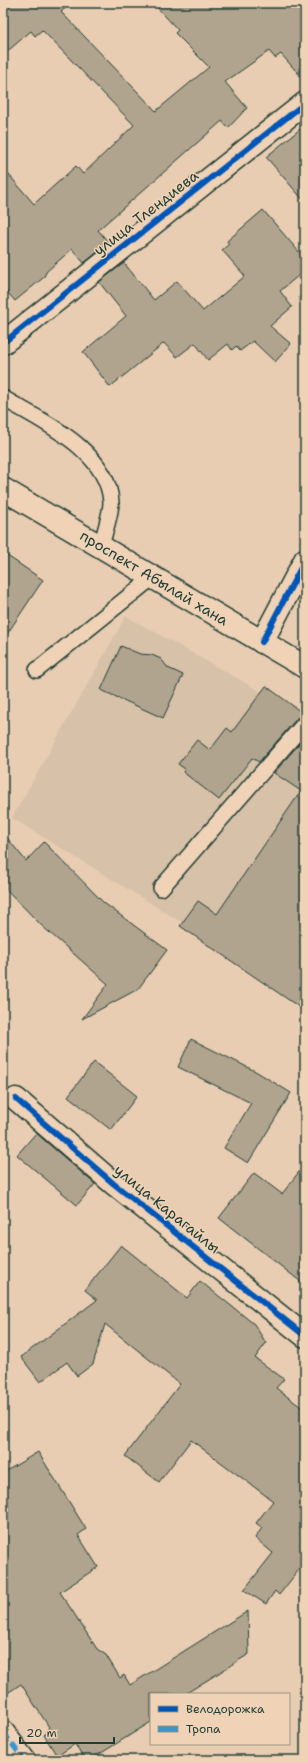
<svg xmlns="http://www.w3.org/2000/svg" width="308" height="1763" font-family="'Shantell Sans',sans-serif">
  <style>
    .built { fill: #d7c1a8 }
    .building { fill: #b0a48f; stroke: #1f3d34 }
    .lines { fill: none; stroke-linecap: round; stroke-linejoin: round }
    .lane-casing { stroke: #1f3d34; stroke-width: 18 }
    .street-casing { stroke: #1f3d34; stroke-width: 25 }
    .secondary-casing { stroke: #1f3d34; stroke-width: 25 }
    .lane { stroke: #f0d3b7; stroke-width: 15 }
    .street { stroke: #f0d3b7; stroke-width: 22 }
    .secondary { stroke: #f0d3b7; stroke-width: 22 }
    .quiet { stroke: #3993ce; stroke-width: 5; stroke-dasharray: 10 5; stroke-linecap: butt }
    .cycleway-casing { stroke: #f0d3b7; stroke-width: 8 }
    .cycleway { stroke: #0057b8; stroke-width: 6 }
    .labels { text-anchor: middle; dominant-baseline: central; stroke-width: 3; stroke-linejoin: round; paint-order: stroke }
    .street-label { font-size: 15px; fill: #1f3d34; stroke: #f0d3b7 }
  </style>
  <rect width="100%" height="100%" fill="#e8cdb2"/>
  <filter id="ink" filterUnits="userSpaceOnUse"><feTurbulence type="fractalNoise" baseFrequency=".025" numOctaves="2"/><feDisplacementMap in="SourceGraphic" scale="8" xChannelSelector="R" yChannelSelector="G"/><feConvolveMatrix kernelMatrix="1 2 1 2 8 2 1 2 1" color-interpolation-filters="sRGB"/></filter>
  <g filter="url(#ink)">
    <path class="built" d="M 126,616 L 305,716 L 305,1006 L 199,933 L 12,818 Z"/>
    <path class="building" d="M 3,3 L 71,3 L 61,12 L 156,111 L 209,67 L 175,33 L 178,30 L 153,3 L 305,3 L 305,81 L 281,54 L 275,58 L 269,51 L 225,82 L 247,108 L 228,128 L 222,121 L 98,230 L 109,243 L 84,263 L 72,249 L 47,271 L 43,278 L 15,301 L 3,287 L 3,168 L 34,204 L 76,166 L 83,174 L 134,125 L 42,30 L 35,36 L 31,31 L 3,55 Z
      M 305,125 L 305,202 L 266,157 Z
      M 263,210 L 305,259 L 305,270 L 280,291 L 292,307 L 270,326 L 291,344 L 275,362 L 253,341 L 240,351 L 236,346 L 232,350 L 228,344 L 208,360 L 195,343 L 177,357 L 164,343 L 110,387 L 83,352 L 126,316 L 99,282 L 124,263 L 154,300 L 177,281 L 203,311 L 245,276 L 222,250 L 229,244 L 227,241 Z
      M 3,553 L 43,580 L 3,640 Z
      M 121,646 L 140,654 L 152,655 L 161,659 L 168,668 L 183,675 L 163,718 L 101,690 Z
      M 266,686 L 304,714 L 298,717 L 259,762 L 252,758 L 219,800 L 183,772 L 185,769 L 178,764 L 197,740 L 210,750 L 227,728 L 232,732 Z
      M 305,737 L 305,1011 L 180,926 L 198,901 L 217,914 L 301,791 L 274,773 Z
      M 3,833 L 26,861 L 44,842 L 104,903 L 167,950 L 138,989 L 82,1019 L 108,984 L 41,925 L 3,886 Z
      M 191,1039 L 257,1072 L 291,1093 L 248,1163 L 224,1148 L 251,1103 L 178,1067 Z
      M 94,1062 L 137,1096 L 111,1130 L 68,1096 Z
      M 36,1133 L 95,1184 L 77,1205 L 17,1155 Z
      M 305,1164 L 305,1285 L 219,1218 L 254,1173 L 282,1194 Z
      M 121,1245 L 187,1298 L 200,1281 L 254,1324 L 266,1343 L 255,1358 L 284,1379 L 276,1388 L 305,1410 L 305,1562 L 279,1595 L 275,1591 L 266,1604 L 244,1590 L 273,1553 L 255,1538 L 262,1528 L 256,1523 L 273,1501 L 191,1440 L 159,1482 L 125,1456 L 180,1384 L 105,1324 L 93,1364 L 77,1376 L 67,1362 L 40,1382 L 21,1357 L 97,1300 L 85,1290 Z
      M 38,1452 L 86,1529 L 78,1535 L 98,1567 L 60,1592 L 97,1649 L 106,1655 L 120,1678 L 124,1675 L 130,1685 L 248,1611 L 249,1654 L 185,1694 L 151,1694 L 151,1722 L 90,1760 L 84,1760 L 75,1744 L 57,1756 L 44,1735 L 49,1727 L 21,1684 L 3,1696 L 3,1473 Z"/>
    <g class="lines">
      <defs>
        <path id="lane" d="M 3,398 C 41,421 108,450 111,502 C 111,514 104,534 101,546
          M 37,670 L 153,577
          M 161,888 L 305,723"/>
        <path id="street" d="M 3,343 L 305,103
          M 262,642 L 305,560
          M 16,1099 L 114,1184 L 305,1336
          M 3,1732 L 24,1760"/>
        <path id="secondary" d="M 3,489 L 305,667"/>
      </defs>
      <use href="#lane" class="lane-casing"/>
      <use href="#street" class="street-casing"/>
      <use href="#secondary" class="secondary-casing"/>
      <use href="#lane" class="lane"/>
      <use href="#street" class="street"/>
      <use href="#secondary" class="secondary"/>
      <path class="quiet" d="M 294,582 L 305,588
        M 3,1732 L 24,1760"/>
      <defs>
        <path id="cycleway" d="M 3,343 L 305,103
          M 262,642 L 305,560
          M 16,1099 L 114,1184 L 305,1336"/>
      </defs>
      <use href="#cycleway" class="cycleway-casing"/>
      <use href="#cycleway" class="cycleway"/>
    </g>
  </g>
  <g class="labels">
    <g class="street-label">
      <text transform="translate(146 213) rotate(-38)">улица Тлендиева</text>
      <text transform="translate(154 578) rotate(31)">проспект Абылай хана</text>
      <text transform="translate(167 1209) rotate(39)">улица Карагайлы</text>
    </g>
  </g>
  <rect width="308" height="1763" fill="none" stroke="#f0d3b7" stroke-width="16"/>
  <rect x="8" y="8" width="292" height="1747" fill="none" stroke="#1f3d34" stroke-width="1.5" filter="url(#ink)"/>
  <rect x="150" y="1693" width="140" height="52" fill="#f0d3b7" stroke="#9c9783"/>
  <rect x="158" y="1706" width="20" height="6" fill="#0057b8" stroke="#9c9783"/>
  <text x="186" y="1713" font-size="12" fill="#1f3d34">Велодорожка</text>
  <rect x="158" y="1726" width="20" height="6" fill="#3993ce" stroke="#9c9783"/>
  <text x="186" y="1733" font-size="12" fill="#1f3d34">Тропа</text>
  <path d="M20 1737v6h94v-6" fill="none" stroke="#1f3d34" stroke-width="2"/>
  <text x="26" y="1737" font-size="12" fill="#1f3d34" stroke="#f0d3b7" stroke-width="3" paint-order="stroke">20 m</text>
</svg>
